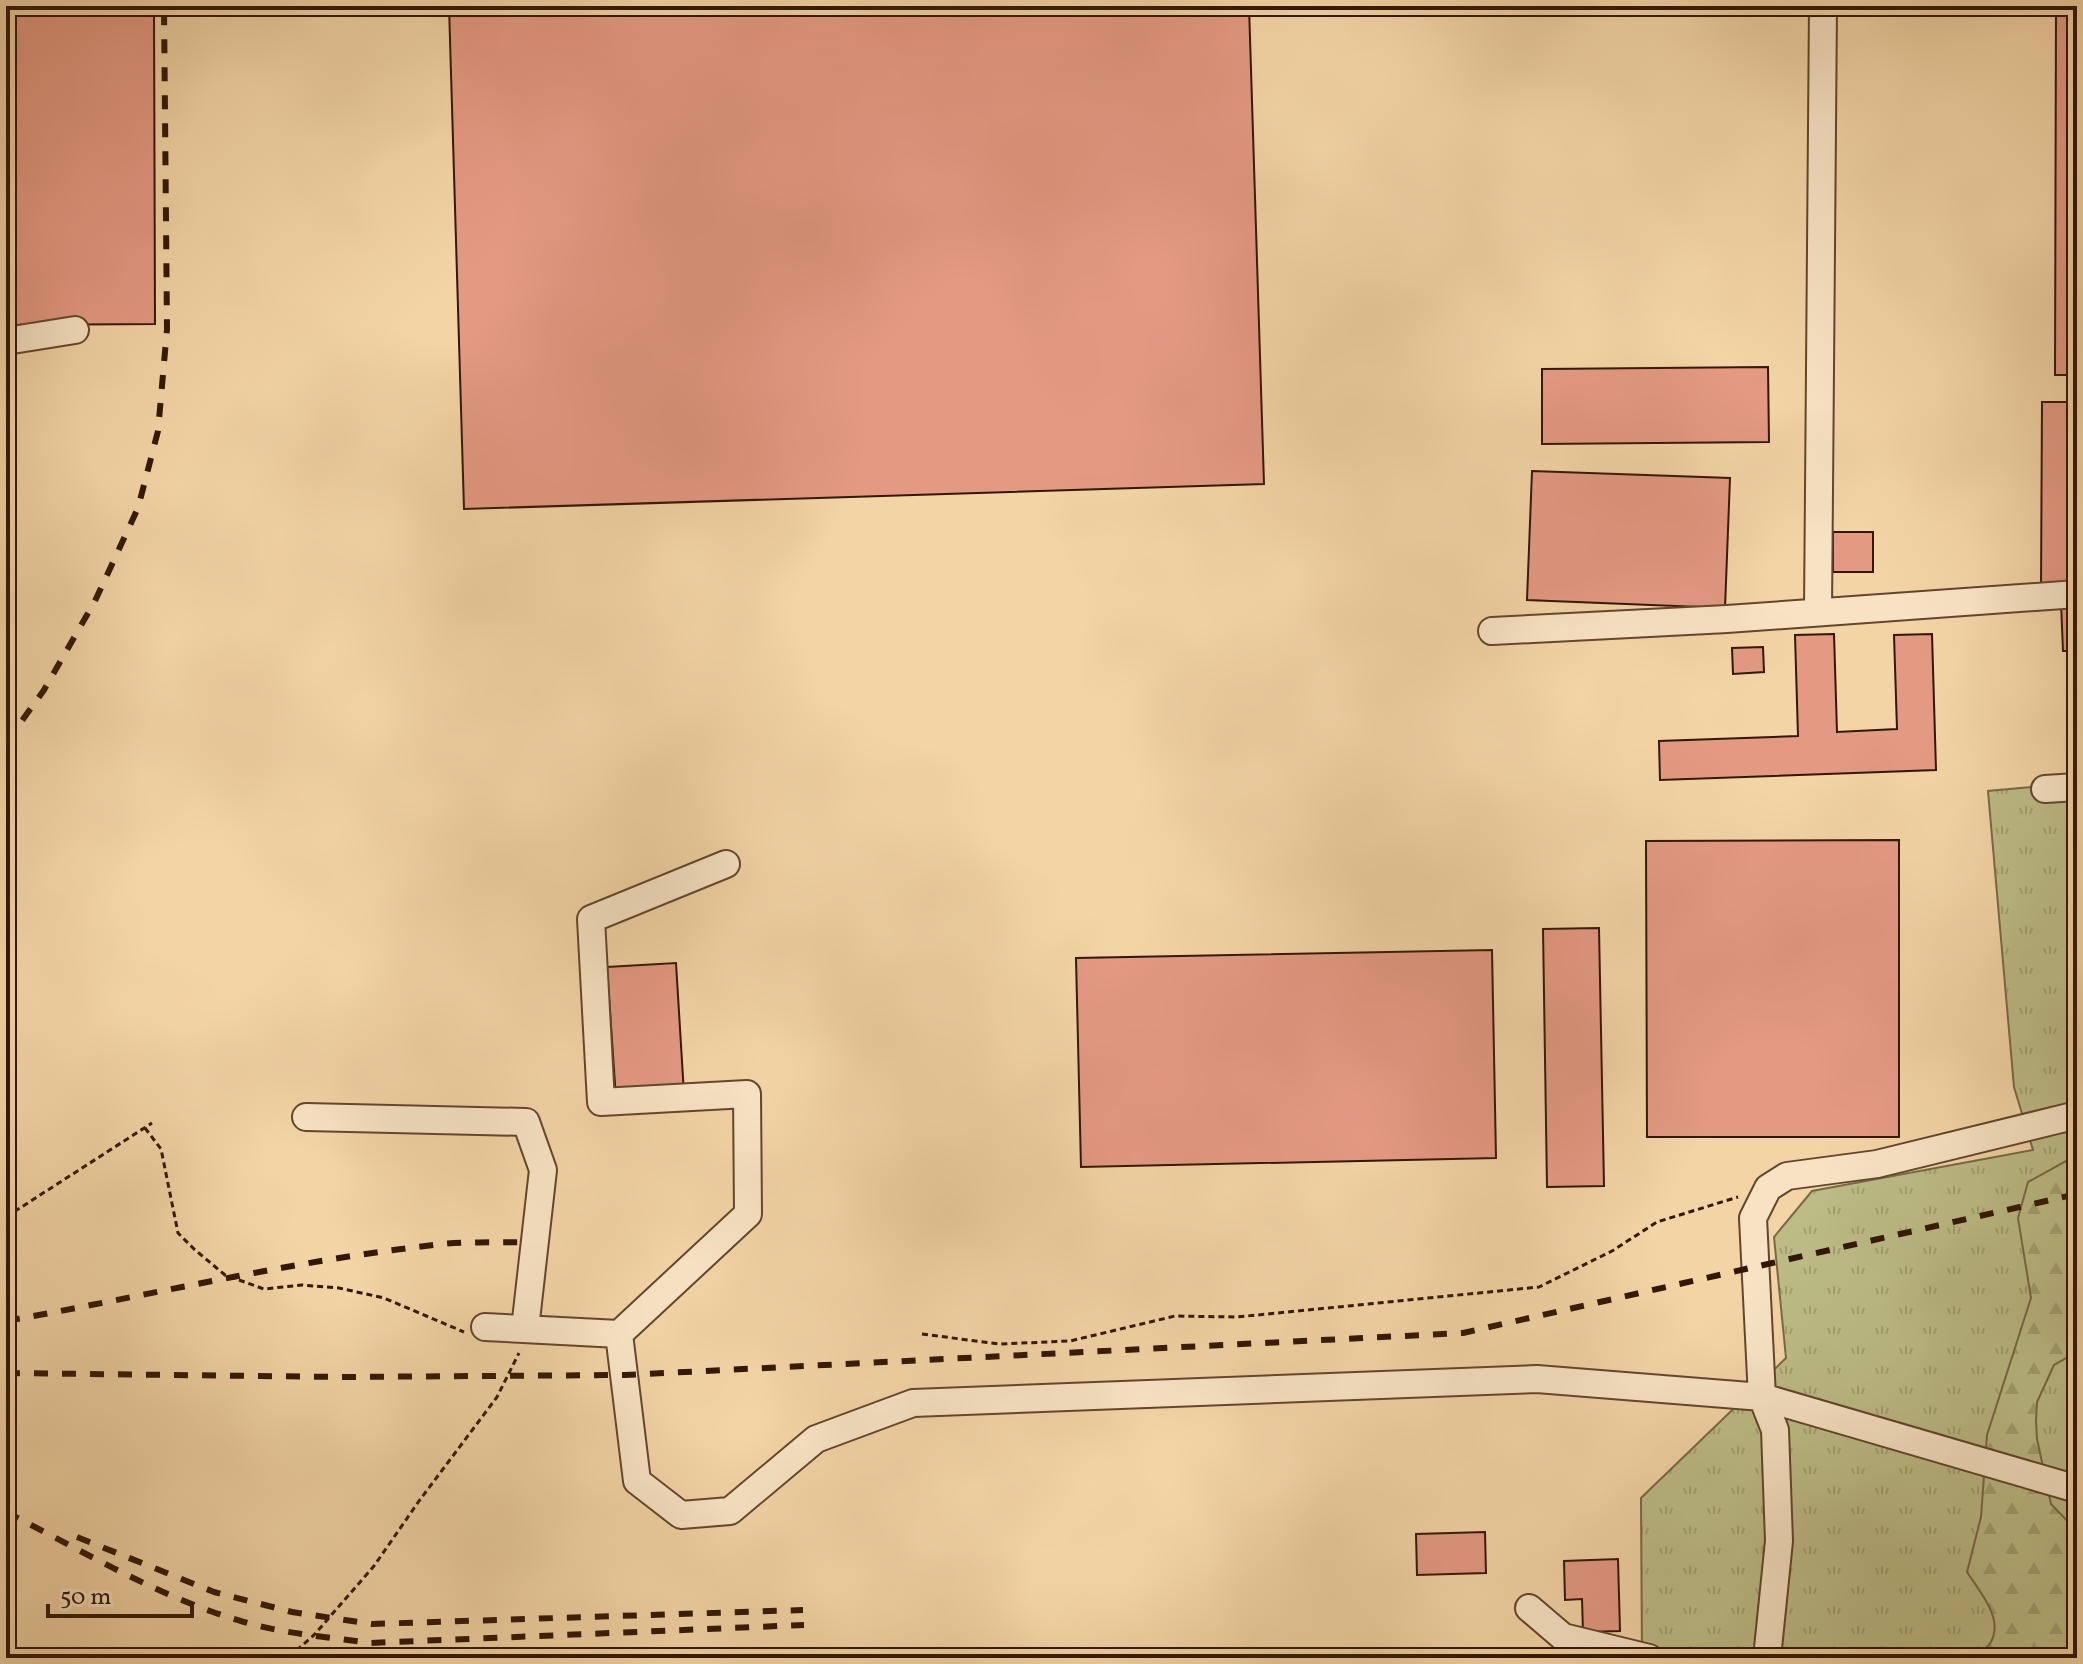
<svg xmlns="http://www.w3.org/2000/svg" width="2083" height="1664" font-family="Vollkorn,serif">
  <style>
    .grass { fill: url(#grass-tufts); stroke: #786a46; stroke-width: 2 }
    .forest { fill: url(#forest-firs); stroke: #786a46; stroke-width: 2 }
    .building { fill: #e49983; stroke: #331706; stroke-width: 2 }
    .lines { fill: none; stroke-linecap: round; stroke-linejoin: round }
    .minor-casing { stroke: #63462e; stroke-width: 30 }
    .path { stroke: #331706; stroke-width: 3; stroke-dasharray: 6 4; stroke-linecap: butt }
    .minor { stroke: #f7e3c4; stroke-width: 26 }
    .rail { stroke: #331706; stroke-width: 6; stroke-dasharray: 14 14; stroke-linecap: butt }
  </style>
  <defs>
    <pattern id="grass-tufts" width="24" height="20" patternUnits="userSpaceOnUse" patternTransform="scale(2)"><rect width="24" height="20" fill="#bcbc86"/><path d="M3 7l-1-3M5 7V3M7 7l1-3M15 17l-1-3M17 17v-4M19 17l1-3" fill="none" stroke="#a2a172"/></pattern>
    <pattern id="forest-firs" width="22" height="20" patternUnits="userSpaceOnUse" patternTransform="scale(2)"><rect width="22" height="20" fill="#bcbc86"/><path d="M5 1l3.5 6h-7zM16 11l3.5 6h-7z" fill="#a2a172"/></pattern>
  </defs>
  <rect width="100%" height="100%" fill="#f3d4a5"/>
  <filter id="stains"><feTurbulence type="fractalNoise" baseFrequency=".0025" numOctaves="4"/><feColorMatrix values="0 0 0 0 .2 0 0 0 0 .09 0 0 0 0 .02 0 0 0 .5 -.17"/></filter>
  <radialGradient id="worn" r=".72"><stop offset=".6" stop-color="#630" stop-opacity="0"/><stop offset="1" stop-color="#630" stop-opacity=".3"/></radialGradient>
  <path class="grass" d="M 2077,783 L 2077,1658 L 1642,1658 L 1641,1498 L 1786,1358 L 1774,1237 L 1812,1191 L 2033,1150 L 2014,1087 L 1988,791 Z"/>
  <path class="forest" d="M 2077,1155 L 2077,1357 L 2070,1356 L 2054,1365 L 2037,1402 L 2036,1421 L 2037,1439 L 2051,1504 L 2077,1531 L 2077,1658 L 1972,1658 C 1978,1653 1988,1648 1991,1642 C 2004,1618 1979,1591 1967,1572 L 1981,1517 L 1987,1435 L 2031,1298 L 2018,1218 L 2028,1182 Z"/>
  <path class="building" d="M 6,6 L 154,6 L 155,324 L 6,325 Z
    M 449,6 L 1249,6 L 1264,484 L 464,509 Z
    M 2056,6 L 2077,6 L 2077,375 L 2055,375 Z
    M 1768,367 L 1769,442 L 1542,444 L 1542,369 Z
    M 2042,402 L 2077,402 L 2077,587 L 2041,587 Z
    M 1532,471 L 1730,478 L 1725,608 L 1527,600 Z
    M 1833,532 L 1873,532 L 1873,572 L 1833,572 Z
    M 2061,603 L 2077,603 L 2077,651 L 2063,651 Z
    M 1834,634 L 1837,732 L 1897,729 L 1894,635 L 1932,634 L 1936,770 L 1660,780 L 1659,741 L 1798,736 L 1795,635 Z
    M 1763,647 L 1764,672 L 1733,674 L 1732,648 Z
    M 1899,840 L 1899,1137 L 1647,1137 L 1646,841 Z
    M 1599,928 L 1604,1186 L 1547,1187 L 1543,929 Z
    M 1492,950 L 1496,1158 L 1081,1167 L 1076,958 Z
    M 676,963 L 684,1094 L 616,1099 L 607,967 Z
    M 1485,1532 L 1486,1573 L 1417,1575 L 1416,1534 Z
    M 1618,1559 L 1620,1631 L 1583,1632 L 1582,1599 L 1565,1600 L 1564,1561 Z"/>
  <g class="lines">
    <defs>
      <path id="minor" d="M 6,341 L 75,330
        M 1818,611 L 1823,6
        M 1492,631 L 1727,619 L 2077,594
        M 2045,789 L 2077,787
        M 306,1117 L 526,1122 L 543,1170 L 525,1329
        M 485,1327 L 619,1334 L 637,1481 L 681,1515 L 730,1511 L 816,1439 L 913,1403 L 1537,1379 L 1762,1397 L 2077,1489
        M 619,1334 L 748,1214 L 747,1094 L 601,1102 L 591,919 L 726,864
        M 1529,1608 L 1563,1637 L 1649,1658
        M 1767,1658 L 1779,1541 L 1775,1430 L 1762,1397 L 1753,1218 L 1768,1188 L 1787,1176 L 1877,1164 L 2077,1115"/>
    </defs>
    <use href="#minor" class="minor-casing"/>
    <path class="path" d="M 145,1128 L 161,1149 L 178,1233 L 194,1249 L 225,1275 L 264,1289 L 302,1285 L 339,1288 L 384,1298 L 464,1332
      M 6,1217 L 152,1123
      M 922,1334 L 999,1344 L 1070,1341 L 1175,1316 L 1237,1317 L 1539,1287 L 1612,1251 L 1657,1222 L 1738,1197
      M 289,1657 L 314,1635 L 374,1566 L 419,1501 L 497,1397 L 519,1353"/>
    <use href="#minor" class="minor"/>
    <path class="rail" d="M 6,743 L 44,690 L 95,601 L 138,508 L 158,431 L 167,329 L 164,6
      M 6,1321 C 148,1296 290,1261 434,1245 C 464,1241 495,1243 525,1242
      M 6,1373 L 341,1377 L 625,1375 L 1463,1333 L 2077,1194
      M 6,1512 C 83,1551 160,1598 244,1622 C 285,1634 328,1637 370,1643 L 804,1625
      M 77,1537 L 214,1592 L 292,1612 L 372,1624 L 803,1610"/>
  </g>
  <rect width="2083" height="1664" fill="none" stroke="#f3d4a5" stroke-width="32"/>
  <rect x="8" y="8" width="2067" height="1648" fill="none" stroke="#331706" stroke-width="4"/>
  <rect x="16" y="16" width="2051" height="1632" fill="none" stroke="#331706" stroke-width="2"/>
  <path d="M48 1604v12h144v-12" fill="none" stroke="#331706" stroke-width="4"/>
  <text x="60" y="1604" font-size="24" fill="#331706" stroke="#f7e3c4" stroke-width="6" paint-order="stroke">50 m</text>
  <rect width="100%" height="100%" filter="url(#stains)"/>
  <rect width="100%" height="100%" fill="url(#worn)"/>
</svg>
